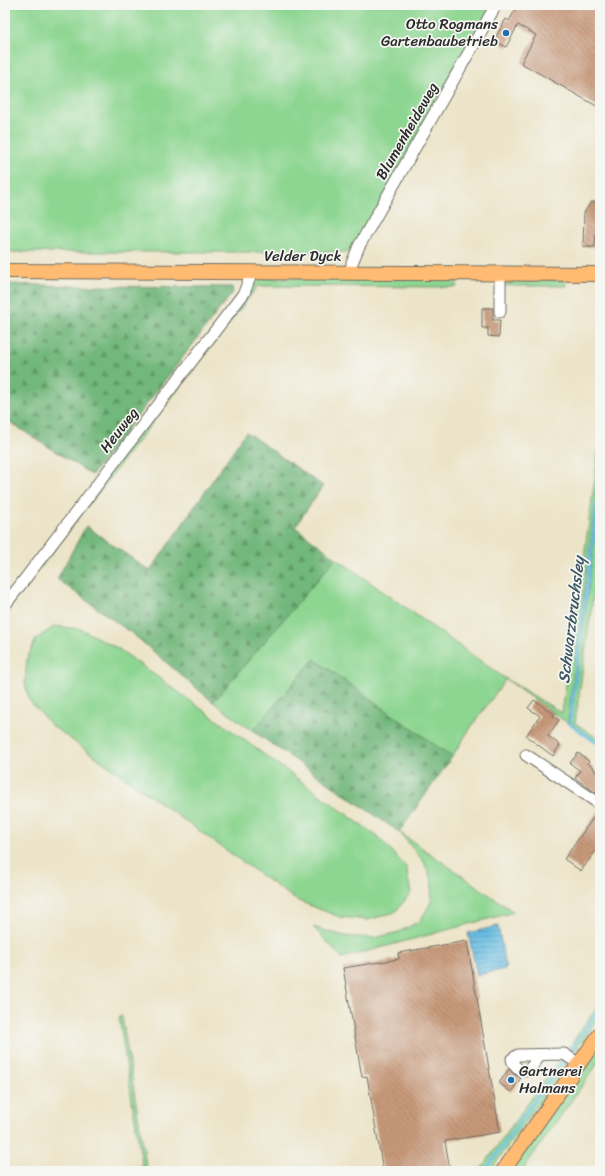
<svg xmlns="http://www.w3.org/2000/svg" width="605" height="1176" font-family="Sriracha,sans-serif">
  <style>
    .grass { fill: #8dd691; stroke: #5c805e }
    .forest { fill: url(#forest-firs); stroke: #4e7153 }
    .water { fill: url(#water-rules); stroke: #487486 }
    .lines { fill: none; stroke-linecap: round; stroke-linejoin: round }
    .stream { stroke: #65bce2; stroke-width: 3 }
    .building { fill: url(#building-back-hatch) }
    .minor-casing { stroke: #6f6c62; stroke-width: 13 }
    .major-casing { stroke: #6f6c62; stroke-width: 16 }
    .minor { stroke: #fff; stroke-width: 11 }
    .major { stroke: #ffbb71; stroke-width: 14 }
    .poi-dot { fill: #1f6fb2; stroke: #f6f6f2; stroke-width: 1.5 }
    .labels { text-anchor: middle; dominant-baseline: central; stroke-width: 3.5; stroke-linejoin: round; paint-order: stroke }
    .poi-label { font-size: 15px; fill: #2b2b2b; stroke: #f6f6f2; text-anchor: end }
    .street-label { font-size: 15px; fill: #2b2b2b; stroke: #f6f6f2 }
    .water-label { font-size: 16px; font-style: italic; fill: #3c5662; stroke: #f6f6f2 }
  </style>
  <defs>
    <pattern id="forest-firs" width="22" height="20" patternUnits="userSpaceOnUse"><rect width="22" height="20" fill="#72b77b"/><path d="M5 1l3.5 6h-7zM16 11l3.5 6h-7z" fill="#5e9565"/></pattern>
    <pattern id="water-rules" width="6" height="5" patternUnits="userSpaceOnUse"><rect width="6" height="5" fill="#65bce2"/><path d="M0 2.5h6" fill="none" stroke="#5399b7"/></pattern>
    <pattern id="building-back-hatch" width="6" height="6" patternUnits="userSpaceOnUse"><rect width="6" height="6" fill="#c8997a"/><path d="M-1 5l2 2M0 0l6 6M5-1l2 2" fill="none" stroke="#a37d64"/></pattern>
  </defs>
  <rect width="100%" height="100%" fill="#f6f6f2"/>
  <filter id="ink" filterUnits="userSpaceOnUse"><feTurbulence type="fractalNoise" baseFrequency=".025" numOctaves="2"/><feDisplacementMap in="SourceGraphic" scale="8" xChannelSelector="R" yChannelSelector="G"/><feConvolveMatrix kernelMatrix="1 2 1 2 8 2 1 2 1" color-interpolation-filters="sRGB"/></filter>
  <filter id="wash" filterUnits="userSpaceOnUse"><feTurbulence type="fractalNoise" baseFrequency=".012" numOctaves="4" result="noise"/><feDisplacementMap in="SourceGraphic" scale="16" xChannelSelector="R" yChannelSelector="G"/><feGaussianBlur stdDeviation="0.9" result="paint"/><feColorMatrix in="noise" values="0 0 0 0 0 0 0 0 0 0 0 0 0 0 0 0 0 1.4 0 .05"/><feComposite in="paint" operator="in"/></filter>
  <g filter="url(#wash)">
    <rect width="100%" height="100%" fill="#ece4c8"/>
    <path class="grass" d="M 5,5 L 492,5 L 352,252 L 14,252 L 5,251 Z
      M 259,278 L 454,279 L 457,282 L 457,287 L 258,286 L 41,567 L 40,566 L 254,281 Z
      M 506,280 L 563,280 L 567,286 L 503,286 Z
      M 600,434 L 600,465 L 568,719 L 569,724 L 506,679 L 469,730 L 452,757 L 314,659 L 253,731 L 213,702 L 336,558 L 506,679 L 562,713 L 594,485 Z
      M 600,499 L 600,548 L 575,723 L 600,740 L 600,744 L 573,725 L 571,721 Z
      M 55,626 L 81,629 L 119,649 L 378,837 L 406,867 L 411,893 L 395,912 L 368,920 L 340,917 L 296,900 L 51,725 L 29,700 L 25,683 L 27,659 L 36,639 Z
      M 399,832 L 514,912 L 342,958 L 313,927 L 344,936 L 374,938 L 399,932 L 420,921 L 431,902 L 432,881 L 424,862 Z
      M 600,1003 L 600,1016 L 575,1051 L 567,1050 Z
      M 122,1016 L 147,1171 L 143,1171 L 119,1017 Z
      M 600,1045 L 600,1060 L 522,1171 L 511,1171 Z
      M 561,1057 L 569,1060 L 490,1171 L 472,1171 L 481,1169 Z"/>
    <path class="forest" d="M 5,284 L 77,286 L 232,287 L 233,292 L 92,475 L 5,419 Z
      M 246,432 L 323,486 L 295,527 L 336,558 L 213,702 L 134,635 L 57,579 L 86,526 L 150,571 Z
      M 314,659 L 452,757 L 399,832 L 253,731 Z"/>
    <path class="water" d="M 498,926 L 506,969 L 477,975 L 468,933 Z"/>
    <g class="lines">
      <path class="stream" d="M 600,484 L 570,720 L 571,725 L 600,745
        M 570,1051 L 600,1009
        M 485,1171 L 563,1060"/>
    </g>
    <g id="blocks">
      <path class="building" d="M 518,5 L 600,5 L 600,108 L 521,63 L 536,35 L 518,25 L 506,47 L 494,40 L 506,19 L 509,21 Z
        M 591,202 L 598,202 L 595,247 L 583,247 L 584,213 Z
        M 482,308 L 493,308 L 493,320 L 500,320 L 499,337 L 488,336 L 488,328 L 482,328 Z
        M 534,700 L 554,714 L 553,716 L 559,720 L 548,736 L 560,745 L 553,756 L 526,736 L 540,716 L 528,708 Z
        M 578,753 L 589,761 L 587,763 L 594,768 L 595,771 L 600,776 L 600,787 L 596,793 L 575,778 L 580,771 L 570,763 Z
        M 598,811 L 600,811 L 600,845 L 581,871 L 564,859 Z
        M 467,941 L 500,1132 L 445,1141 L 450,1170 L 383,1171 L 367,1076 L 362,1077 L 343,968 L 399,959 L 398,953 Z
        M 509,1069 L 513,1074 L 521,1078 L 511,1092 L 499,1083 Z"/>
    </g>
  </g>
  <g filter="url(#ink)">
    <use href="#blocks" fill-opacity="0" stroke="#6f6c62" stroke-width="1"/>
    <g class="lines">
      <defs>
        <path id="minor" d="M 351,273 L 352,263 L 359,246 L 496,5
          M 500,312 L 500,273
          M 5,605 L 244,293 L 252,272
          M 526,755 L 600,804
          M 540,1055 C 534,1063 528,1077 517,1068 C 514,1065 513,1064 512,1059 L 518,1055 L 564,1054 L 579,1064"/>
        <path id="major" d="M 5,271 L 600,274
          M 503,1171 L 600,1034"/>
      </defs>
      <use href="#minor" class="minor-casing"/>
      <use href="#major" class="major-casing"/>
      <use href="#minor" class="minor"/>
      <use href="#major" class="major"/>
    </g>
  </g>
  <g class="poi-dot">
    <circle cx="506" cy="33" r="4"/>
    <circle cx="511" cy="1080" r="4"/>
  </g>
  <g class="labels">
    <g class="poi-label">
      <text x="498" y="24">Otto Rogmans<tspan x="498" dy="17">Gartenbaubetrieb</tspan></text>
      <text x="519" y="1071" text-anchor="start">Gartnerei<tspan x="519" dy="17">Halmans</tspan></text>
    </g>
    <g class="street-label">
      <text transform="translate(407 131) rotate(-60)">Blumenheideweg</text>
      <text x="303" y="256">Velder Dyck</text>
      <text transform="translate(119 430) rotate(-52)">Heuweg</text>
    </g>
    <g class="water-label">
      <text transform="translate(571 620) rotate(-83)">Schwarzbruchsley</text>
    </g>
  </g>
  <rect width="605" height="1176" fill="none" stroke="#f6f6f2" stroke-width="20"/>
</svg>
